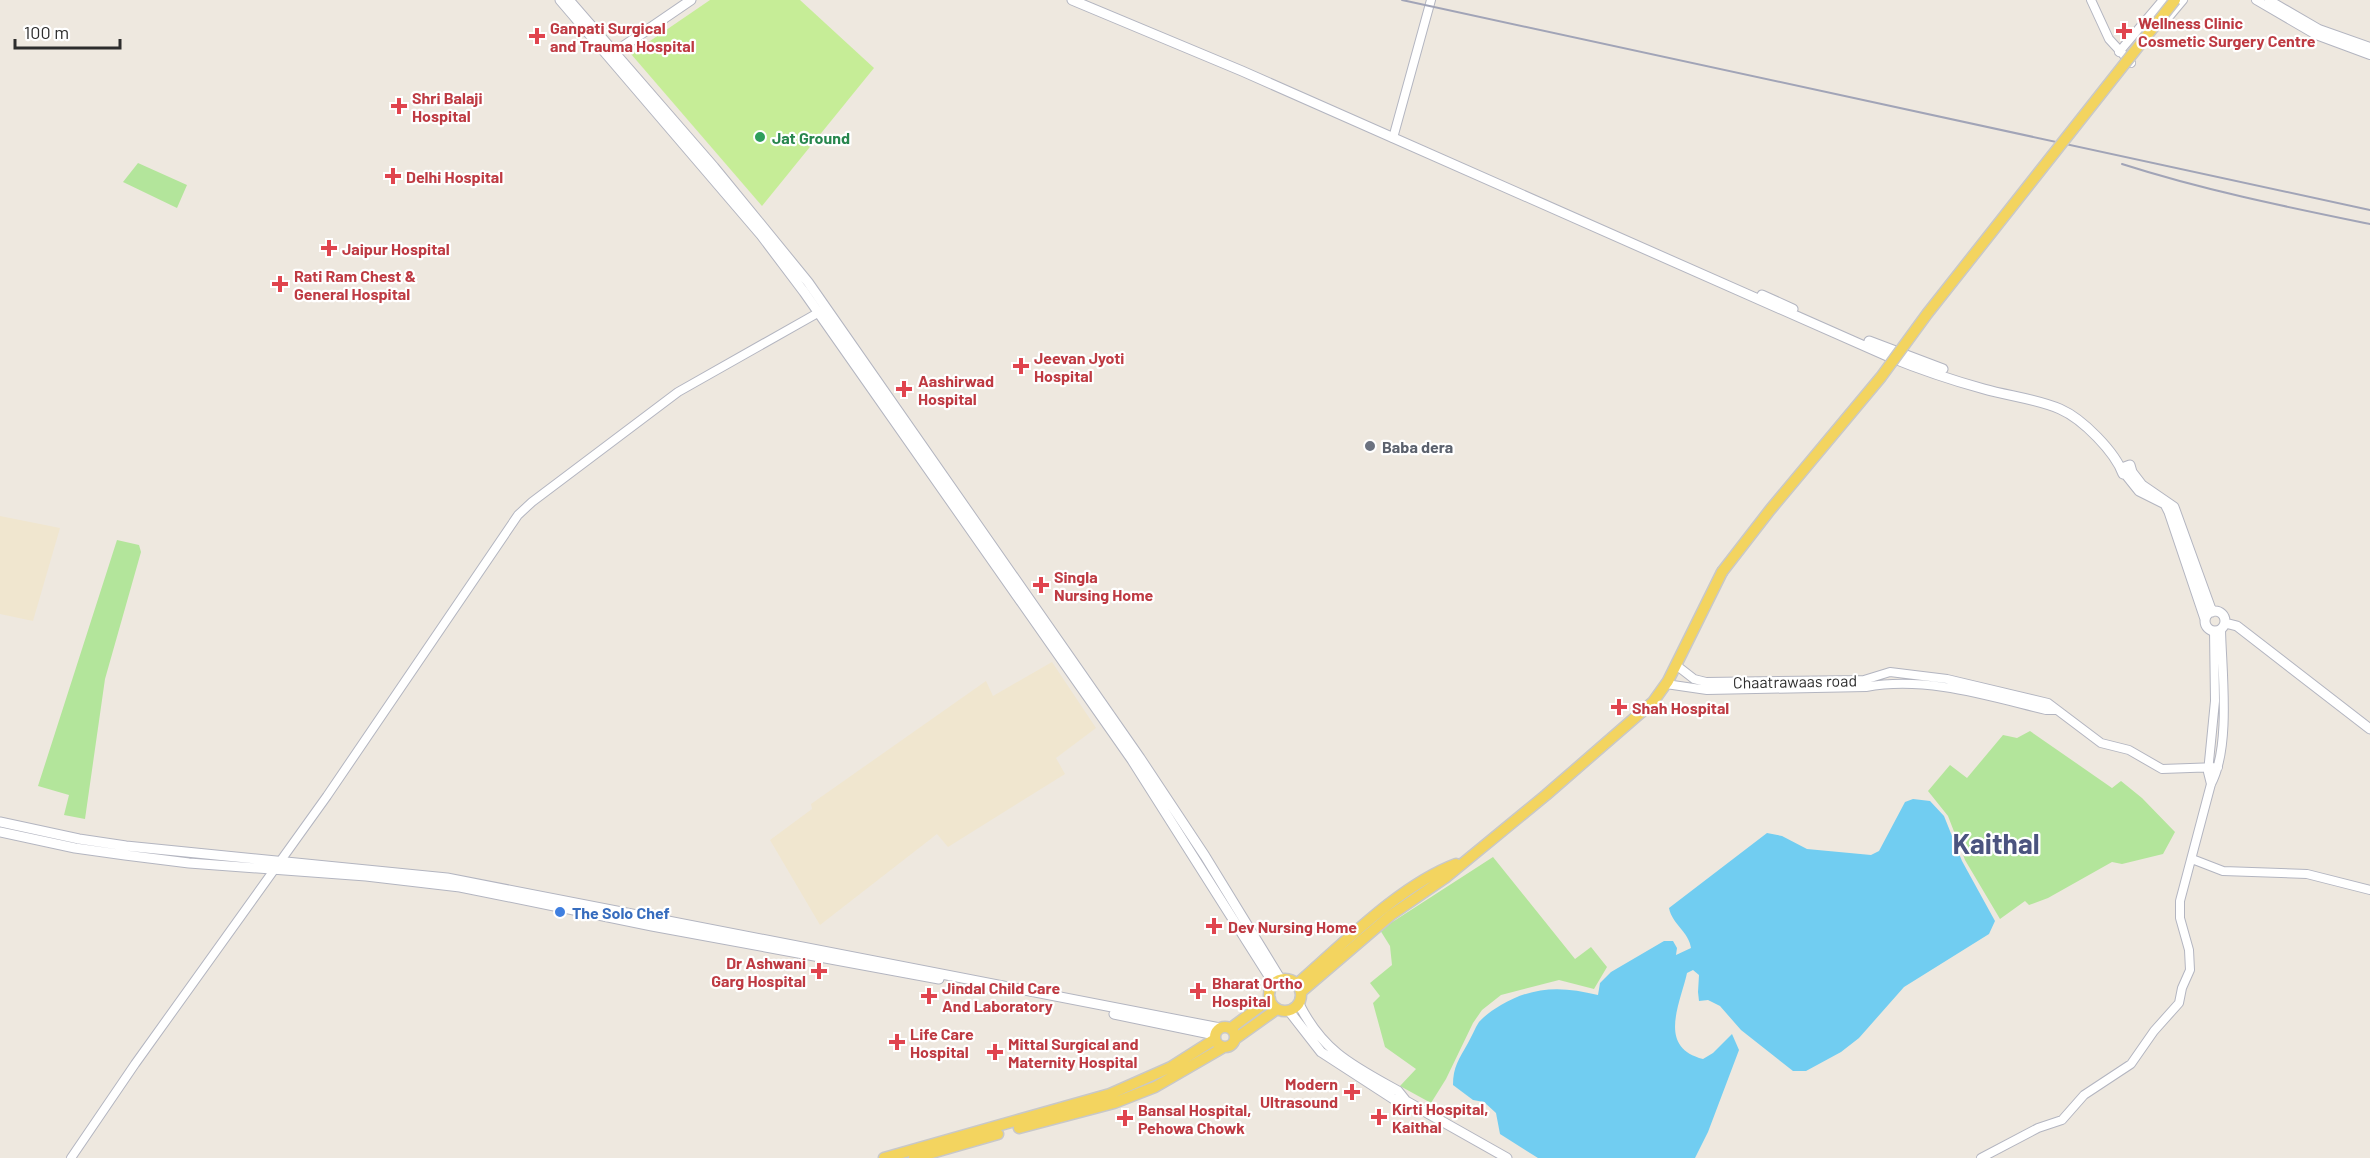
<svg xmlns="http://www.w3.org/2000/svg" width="2370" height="1158" font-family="Barlow,sans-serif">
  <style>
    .education { fill: #f0e6cf }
    .green { fill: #b3e59b }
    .pitch { fill: #c6ed97 }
    .water { fill: #71cdf1 }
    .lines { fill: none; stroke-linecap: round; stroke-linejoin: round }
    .tertiary-casing { stroke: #b3b5c0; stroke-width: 10 }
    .secondary-casing { stroke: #b3b5c0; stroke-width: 11 }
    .primary-casing { stroke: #c8c8c8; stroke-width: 13 }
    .tertiary { stroke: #fff; stroke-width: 8 }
    .secondary { stroke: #fff; stroke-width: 9 }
    .primary { stroke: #f3d45f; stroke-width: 10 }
    .rail { stroke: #a1a4b7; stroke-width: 2 }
    .primary-bridge-casing { stroke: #c8c8c8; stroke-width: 13; stroke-linecap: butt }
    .primary-bridge { stroke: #f3d45f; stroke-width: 10 }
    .health-dot { fill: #e0444e; stroke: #fff; stroke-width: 2 }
    .leisure-dot { fill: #2e9e5b; stroke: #fff; stroke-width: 2 }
    .worship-dot { fill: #6b7280; stroke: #fff; stroke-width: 2 }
    .shop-dot { fill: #3f7fe0; stroke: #fff; stroke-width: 2 }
    .labels { text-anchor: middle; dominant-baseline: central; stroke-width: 4.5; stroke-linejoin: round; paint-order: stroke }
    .health-label { font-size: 16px; font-weight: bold; fill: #be3a42; stroke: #fff; text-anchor: start }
    .leisure-label { font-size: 16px; font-weight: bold; fill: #27864d; stroke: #fff; text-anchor: start }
    .worship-label { font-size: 16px; font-weight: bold; fill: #5b616d; stroke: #fff; text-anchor: start }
    .street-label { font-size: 16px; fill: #2d2d2d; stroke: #fff }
    .shop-label { font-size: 16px; font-weight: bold; fill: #366cbe; stroke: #fff; text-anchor: start }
    .town-label { font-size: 28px; font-weight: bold; fill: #4b547f; stroke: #fff }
  </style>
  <rect width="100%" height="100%" fill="#eee8df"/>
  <path class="education" d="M 0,516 L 60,528 L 33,621 L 0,614 Z
    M 1052,662 L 1096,728 L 1056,758 L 1065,774 L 948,847 L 937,834 L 820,925 L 770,840 L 812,809 L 811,804 L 986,681 L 993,696 Z"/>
  <path class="green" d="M 138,163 L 187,185 L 177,208 L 123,182 Z
    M 117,540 L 139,545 L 141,552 L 105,679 L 85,819 L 64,815 L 69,795 L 38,786 Z
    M 2030,731 L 2112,788 L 2121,781 L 2142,798 L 2175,832 L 2163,854 L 2122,864 L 2112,862 L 2048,898 L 2029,905 L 2025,901 L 2000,919 L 1965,860 L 1948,816 L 1928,791 L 1950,765 L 1967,778 L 2003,735 L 2017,738 Z
    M 1493,857 L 1575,959 L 1591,947 L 1607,967 L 1594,989 L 1559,980 L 1501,995 L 1482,1010 L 1473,1023 L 1446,1079 L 1431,1103 L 1400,1086 L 1416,1069 L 1385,1047 L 1373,1003 L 1380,996 L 1370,983 L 1392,965 L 1390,946 L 1380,930 Z"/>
  <path class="pitch" d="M 710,0 L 800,0 L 874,68 L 762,206 L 631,54 Z"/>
  <path class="water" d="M 1913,799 L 1930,801 L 1944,816 L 1962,861 L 1995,921 L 1989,934 L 1904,987 L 1859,1038 L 1841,1052 L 1806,1071 L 1793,1071 L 1741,1030 L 1720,1006 L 1708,1000 L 1699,1001 L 1698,992 L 1699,975 L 1693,970 L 1687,973 C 1680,1005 1657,1047 1703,1059 L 1713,1053 L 1732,1034 L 1739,1050 L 1708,1132 L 1695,1158 L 1538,1158 L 1500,1134 L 1496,1113 L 1484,1102 L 1473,1100 L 1453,1085 C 1453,1067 1459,1059 1468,1043 C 1472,1036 1475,1028 1479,1022 C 1485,1015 1493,1010 1501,1005 C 1534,986 1562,986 1598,995 L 1600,983 L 1611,972 L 1664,941 L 1673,941 L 1677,948 L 1676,955 L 1691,948 C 1689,932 1672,924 1669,908 L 1767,833 L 1782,836 L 1807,849 L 1871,855 L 1879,851 L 1905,802 Z"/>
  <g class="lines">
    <defs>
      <path id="tertiary" d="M 2091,0 L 2109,39 L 2131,63
        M 2256,0 L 2316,35 L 2370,55
        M 2269,0 L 2319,29 L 2370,47
        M 2162,25 L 2183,0
        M 2119,52 L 2163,0
        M 1393,138 L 1431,0
        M 1676,665 L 1694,679 L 1706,682 L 1864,680 L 1890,672 L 1947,679 L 2048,703 L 2101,743 L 2129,750 L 2162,769 L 2218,767
        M 1666,684 L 1707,690 L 1866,687 C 1926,676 1988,696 2046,710 L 2055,710
        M 2211,784 L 2208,772 L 2215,701 L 2214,631
        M 2192,859 L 2223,871 L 2307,874 L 2370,890
        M 71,1158 L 135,1064 L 327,796 L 518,515 L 532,502 L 678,392 L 823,310
        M 1981,1158 L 2038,1128 L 2062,1120 L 2084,1095 L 2131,1064 L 2154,1031 L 2179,1003 L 2182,988 L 2190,970 L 2189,950 L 2180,918 L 2180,901 L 2211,784 C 2231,747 2222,672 2221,630"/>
      <path id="secondary" d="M 560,0 L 761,235 L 804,292 L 1132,760 L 1274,984
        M 569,0 L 714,167 L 808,282 L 1140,758 L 1205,856 L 1281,980
        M 1072,0 L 1242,71 L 1887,356 C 1919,369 1951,380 1984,389 C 2009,396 2037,399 2060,409 C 2083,419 2115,452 2123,474 L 2129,475 L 2132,472 L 2130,465 L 2122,468
        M 612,54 L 691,0
        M 1762,295 L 1793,309
        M 1869,341 L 1943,369
        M 2132,472 L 2142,485 L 2174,507 L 2212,612
        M 2127,476 L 2139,491 L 2165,504 L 2169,512 L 2205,619
        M2205 621a10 10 0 1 1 20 0a10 10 0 1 1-20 0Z
        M 2225,623 L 2237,626 L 2370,729
        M 0,822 L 79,839 L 126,846 L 447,878 L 1220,1028
        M 0,832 L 75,848 L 125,855 L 189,863 L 366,876 L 460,887 L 652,926 L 939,979
        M 1299,1004 C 1323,1052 1353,1066 1398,1091 L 1406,1101 L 1507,1158
        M 1289,1011 L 1321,1052 L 1395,1100 L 1406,1101
        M 1114,1014 L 1215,1035"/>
      <path id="primary" d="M1269 995a16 16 0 1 1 32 0a16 16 0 1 1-32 0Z
        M 1297,984 C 1343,944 1400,885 1456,864
        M 1301,992 L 1391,915 L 1445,878 L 1546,795 L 1653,702 L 1668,681 L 1722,572
        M1215 1037a10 10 0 1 1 20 0a10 10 0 1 1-20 0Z
        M 1231,1028 L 1270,999
        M 1235,1039 L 1277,1009
        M 1019,1128 L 1114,1103 L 1155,1087 L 1224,1047
        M 884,1158 L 1110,1094 L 1171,1067 L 1215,1039
        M 914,1158 L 998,1134"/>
    </defs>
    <use href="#tertiary" class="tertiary-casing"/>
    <use href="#secondary" class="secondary-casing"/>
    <use href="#primary" class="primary-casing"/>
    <use href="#tertiary" class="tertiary"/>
    <use href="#secondary" class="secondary"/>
    <use href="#primary" class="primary"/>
    <path class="rail" d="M 1402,0 L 2370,210
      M 2122,164 C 2203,190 2287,207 2370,224"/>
    <defs>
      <path id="primary-bridge" d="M 1722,572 L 1770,510 L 1881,377 L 1927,314 L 2175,0"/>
    </defs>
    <use href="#primary-bridge" class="primary-bridge-casing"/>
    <use href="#primary-bridge" class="primary-bridge"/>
  </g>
  <g class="health-dot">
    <path d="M2121 22h6v6h6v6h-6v6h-6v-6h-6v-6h6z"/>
    <path d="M534 27h6v6h6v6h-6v6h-6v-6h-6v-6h6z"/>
    <path d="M396 97h6v6h6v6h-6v6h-6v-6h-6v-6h6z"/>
    <path d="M390 167h6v6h6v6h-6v6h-6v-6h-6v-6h6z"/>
    <path d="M326 239h6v6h6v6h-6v6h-6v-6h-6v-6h6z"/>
    <path d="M277 275h6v6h6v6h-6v6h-6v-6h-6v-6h6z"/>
    <path d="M1018 357h6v6h6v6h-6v6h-6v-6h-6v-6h6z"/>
    <path d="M901 380h6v6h6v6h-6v6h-6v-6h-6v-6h6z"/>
    <path d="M1038 576h6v6h6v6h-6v6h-6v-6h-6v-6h6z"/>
    <path d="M1616 698h6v6h6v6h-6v6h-6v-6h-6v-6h6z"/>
    <path d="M1211 917h6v6h6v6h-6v6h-6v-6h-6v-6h6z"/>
    <path d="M816 962h6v6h6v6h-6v6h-6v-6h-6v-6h6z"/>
    <path d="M1195 982h6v6h6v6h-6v6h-6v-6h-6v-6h6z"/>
    <path d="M926 987h6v6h6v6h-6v6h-6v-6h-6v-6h6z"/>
    <path d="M894 1033h6v6h6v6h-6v6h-6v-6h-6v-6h6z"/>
    <path d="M992 1043h6v6h6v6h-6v6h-6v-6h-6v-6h6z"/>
    <path d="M1349 1083h6v6h6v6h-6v6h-6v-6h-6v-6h6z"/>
    <path d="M1376 1108h6v6h6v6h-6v6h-6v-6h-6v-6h6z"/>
    <path d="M1122 1109h6v6h6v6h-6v6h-6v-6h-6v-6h6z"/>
  </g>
  <circle class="leisure-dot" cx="760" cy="137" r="6"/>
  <circle class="worship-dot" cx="1370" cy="446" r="6"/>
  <circle class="shop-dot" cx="560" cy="912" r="6"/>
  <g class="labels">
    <g class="health-label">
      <text x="2138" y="22">Wellness Clinic<tspan x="2138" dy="18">Cosmetic Surgery Centre</tspan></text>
      <text x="550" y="27">Ganpati Surgical<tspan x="550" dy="18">and Trauma Hospital</tspan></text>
      <text x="412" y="97">Shri Balaji<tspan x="412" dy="18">Hospital</tspan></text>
      <text x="406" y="176">Delhi Hospital</text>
      <text x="342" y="248">Jaipur Hospital</text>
      <text x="294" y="275">Rati Ram Chest &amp;<tspan x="294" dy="18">General Hospital</tspan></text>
      <text x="1034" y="357">Jeevan Jyoti<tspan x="1034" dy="18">Hospital</tspan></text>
      <text x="918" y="380">Aashirwad<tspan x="918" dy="18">Hospital</tspan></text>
      <text x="1054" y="576">Singla<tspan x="1054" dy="18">Nursing Home</tspan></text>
      <text x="1632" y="707">Shah Hospital</text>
      <text x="1228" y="926">Dev Nursing Home</text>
      <text x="806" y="962" text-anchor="end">Dr Ashwani<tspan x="806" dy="18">Garg Hospital</tspan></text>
      <text x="1212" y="982">Bharat Ortho<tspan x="1212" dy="18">Hospital</tspan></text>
      <text x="942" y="987">Jindal Child Care<tspan x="942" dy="18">And Laboratory</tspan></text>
      <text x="910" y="1033">Life Care<tspan x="910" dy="18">Hospital</tspan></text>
      <text x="1008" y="1043">Mittal Surgical and<tspan x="1008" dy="18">Maternity Hospital</tspan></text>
      <text x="1338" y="1083" text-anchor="end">Modern<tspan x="1338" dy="18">Ultrasound</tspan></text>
      <text x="1392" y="1108">Kirti Hospital,<tspan x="1392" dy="18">Kaithal</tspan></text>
      <text x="1138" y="1109">Bansal Hospital,<tspan x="1138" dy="18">Pehowa Chowk</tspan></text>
    </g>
    <g class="leisure-label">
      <text x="772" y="137">Jat Ground</text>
    </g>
    <g class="worship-label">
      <text x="1382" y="446">Baba dera</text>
    </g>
    <g class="street-label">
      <text transform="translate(1795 681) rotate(-1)">Chaatrawaas road</text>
    </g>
    <g class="shop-label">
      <text x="572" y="912">The Solo Chef</text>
    </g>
    <g class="town-label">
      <text x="1996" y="843">Kaithal</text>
    </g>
  </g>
  <path d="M15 39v9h105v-9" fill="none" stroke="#2d2d2d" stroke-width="3"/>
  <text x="24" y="39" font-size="18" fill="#2d2d2d" stroke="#ffffff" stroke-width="4.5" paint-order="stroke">100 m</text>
</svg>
